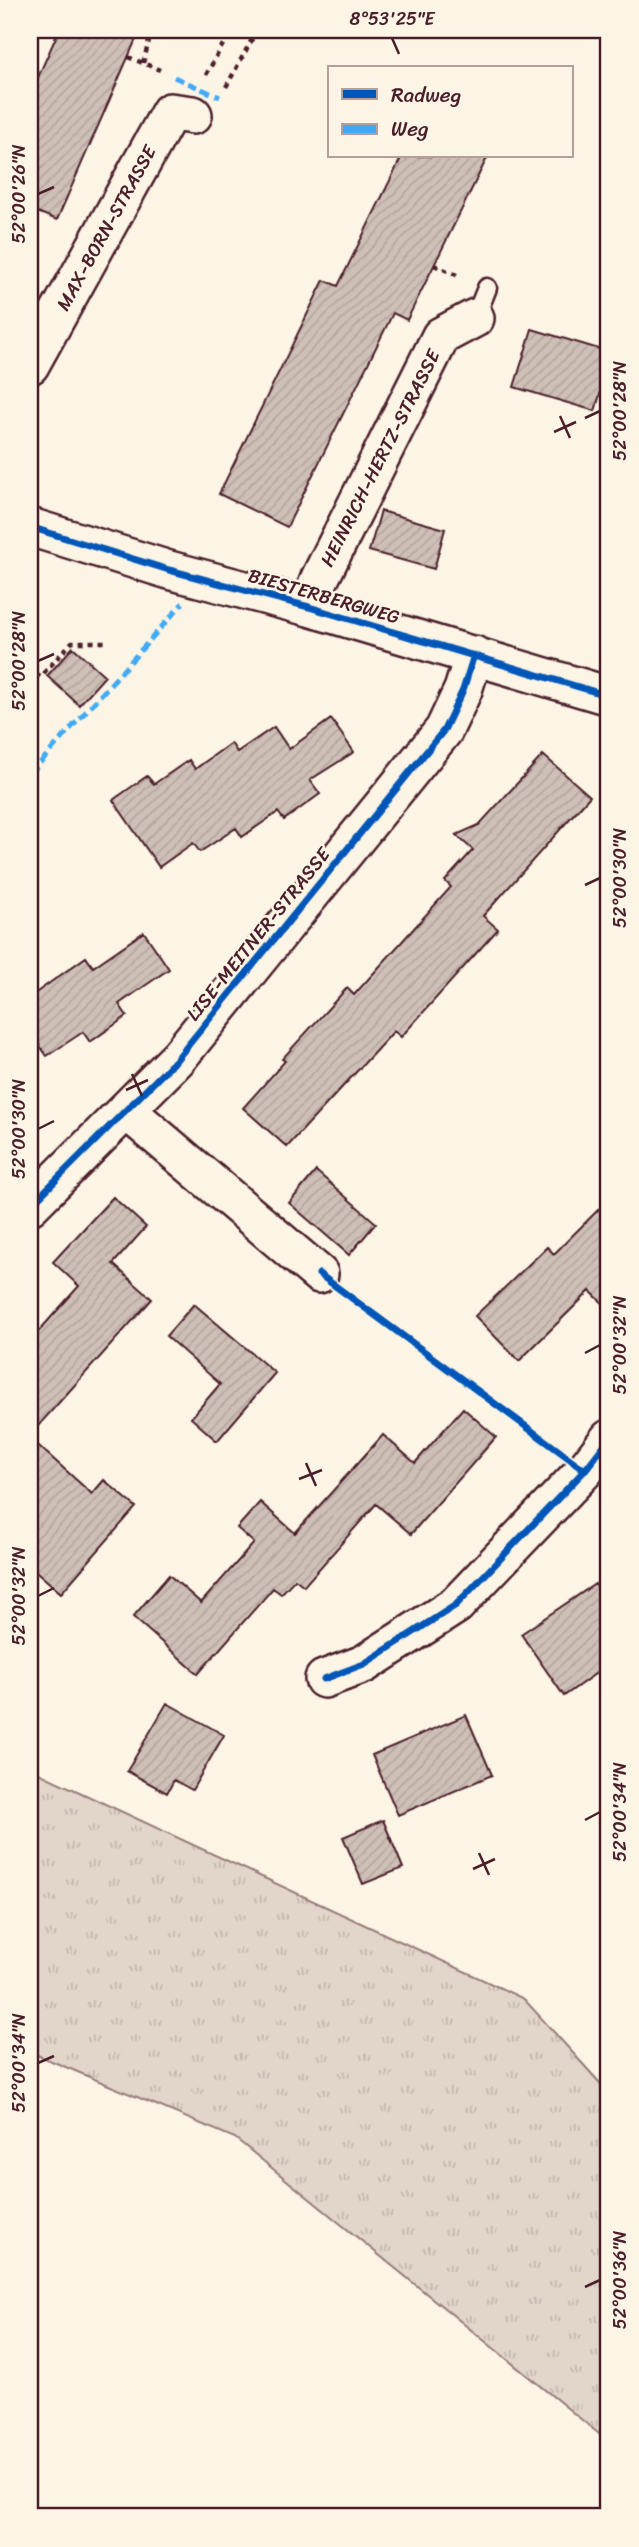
<svg xmlns="http://www.w3.org/2000/svg" width="639" height="2547" font-family="Sriracha,sans-serif">
  <style>
    .grass { fill: url(#grass-tufts); stroke: #967a7a; stroke-width: 2 }
    .building { fill: url(#building-hatch); stroke: #4a1f2b; stroke-width: 2 }
    .lines { fill: none; stroke-linecap: round; stroke-linejoin: round }
    .service-casing { stroke: #4a1f2b; stroke-width: 23 }
    .minor-casing { stroke: #4a1f2b; stroke-width: 42 }
    .path { stroke: #4a1f2b; stroke-width: 4.5; stroke-dasharray: 5 5; stroke-linecap: butt }
    .service { stroke: #fcf5e5; stroke-width: 18 }
    .minor { stroke: #fcf5e5; stroke-width: 37 }
    .quiet { stroke: #3fa9f5; stroke-width: 5; stroke-dasharray: 10 5; stroke-linecap: butt }
    .cycleway-casing { stroke: #fcf5e5; stroke-width: 11 }
    .cycleway { stroke: #0057b8; stroke-width: 7 }
    .ticks { fill: none; stroke: #4a1f2b; stroke-width: 2.5 }
    .labels { text-anchor: middle; dominant-baseline: central; stroke-width: 5; stroke-linejoin: round; paint-order: stroke }
    .street-label { font-size: 19px; fill: #4a1f2b; stroke: #fcf5e5 }
    .neatline { fill: none; stroke: #4a1f2b; stroke-width: 2.5 }
    .ticks-label { font-size: 18px; text-anchor: middle; fill: #4a1f2b }
  </style>
  <defs>
    <pattern id="grass-tufts" width="24" height="20" patternUnits="userSpaceOnUse" patternTransform="scale(1.75)"><rect width="24" height="20" fill="#e2d5ca"/><path d="M3 7l-1-3M5 7V3M7 7l1-3M15 17l-1-3M17 17v-4M19 17l1-3" fill="none" stroke="#c3b6ae"/></pattern>
    <pattern id="building-hatch" width="6" height="6" patternUnits="userSpaceOnUse" patternTransform="scale(1.75)"><rect width="6" height="6" fill="#cfc0b7"/><path d="M-1 1l2-2M0 6l6-6M5 7l2-2" fill="none" stroke="#b3a59e"/></pattern>
  </defs>
  <rect width="100%" height="100%" fill="#fcf5e5"/>
  <filter id="ink" filterUnits="userSpaceOnUse"><feTurbulence type="fractalNoise" baseFrequency=".0143" numOctaves="2"/><feDisplacementMap in="SourceGraphic" scale="14" xChannelSelector="R" yChannelSelector="G"/><feConvolveMatrix kernelMatrix="1 2 1 2 8 2 1 2 1" color-interpolation-filters="sRGB"/></filter>
  <g filter="url(#ink)">
    <path class="grass" d="M 30,1769 L 524,1999 L 609,2093 L 609,2442 L 235,2138 L 30,2052 Z"/>
    <path class="building" d="M 59,30 L 140,30 L 57,220 L 30,209 L 30,95 Z
      M 402,156 L 488,156 L 407,320 L 393,313 L 287,527 L 219,494 L 324,280 L 338,286 Z
      M 532,329 L 609,352 L 609,364 L 595,411 L 514,387 Z
      M 381,511 L 445,529 L 434,569 L 369,551 Z
      M 73,647 L 105,676 L 79,705 L 47,676 Z
      M 331,719 L 354,752 L 310,780 L 320,794 L 284,820 L 278,812 L 242,837 L 236,828 L 200,852 L 193,843 L 159,867 L 113,800 L 147,776 L 154,784 L 189,760 L 195,769 L 231,743 L 237,752 L 274,727 L 289,749 Z
      M 543,755 L 590,796 L 483,916 L 498,929 L 401,1037 L 394,1031 L 287,1147 L 243,1108 L 285,1061 L 282,1059 L 347,988 L 354,995 L 451,887 L 445,881 L 473,850 L 456,835 L 479,825 Z
      M 144,932 L 169,969 L 119,1004 L 127,1016 L 90,1042 L 83,1032 L 47,1056 L 30,1032 L 30,997 L 86,957 L 93,967 Z
      M 316,1171 L 376,1223 L 349,1255 L 289,1203 Z
      M 113,1197 L 146,1227 L 113,1264 L 152,1299 L 30,1435 L 30,1341 L 79,1286 L 53,1262 Z
      M 609,1199 L 609,1309 L 590,1291 L 519,1361 L 475,1316 L 547,1247 L 554,1254 Z
      M 194,1304 L 275,1373 L 217,1441 L 191,1418 L 220,1384 L 166,1336 Z
      M 463,1408 L 496,1437 L 411,1534 L 376,1504 L 304,1586 L 295,1579 L 281,1594 L 273,1588 L 198,1674 L 133,1617 L 169,1575 L 201,1603 L 254,1543 L 237,1528 L 260,1502 L 295,1533 L 383,1435 L 415,1463 Z
      M 30,1438 L 92,1494 L 104,1480 L 136,1507 L 61,1593 L 30,1566 Z
      M 595,1584 L 609,1604 L 609,1664 L 564,1696 L 521,1634 Z
      M 167,1703 L 224,1735 L 192,1790 L 174,1780 L 167,1793 L 127,1771 Z
      M 466,1715 L 492,1775 L 398,1815 L 372,1755 Z
      M 383,1820 L 403,1868 L 363,1884 L 343,1837 Z"/>
    <g class="lines">
      <defs>
        <path id="service" d="M 475,318 L 487,288"/>
        <path id="minor" d="M 30,365 L 170,112 L 193,115
          M 30,527 L 169,570 L 309,607 L 609,696
          M 309,607 L 320,578 L 441,336 L 475,318
          M 126,1110 L 319,1274
          M 30,1206 L 176,1060 L 444,730 L 463,690 L 474,655
          M 324,1679 L 364,1664 L 456,1605 L 585,1470 L 609,1439"/>
      </defs>
      <use href="#service" class="service-casing"/>
      <use href="#minor" class="minor-casing"/>
      <path class="path" d="M 128,57 L 160,70
        M 143,63 L 152,30
        M 206,75 L 231,30
        M 226,87 L 257,30
        M 434,265 L 459,276
        M 36,674 L 40,677 L 72,642 L 107,642"/>
      <use href="#service" class="service"/>
      <use href="#minor" class="minor"/>
      <path class="quiet" d="M 174,77 L 220,97
        M 30,774 L 183,603"/>
      <defs>
        <path id="cycleway" d="M 30,527 L 169,570 L 309,607 L 609,696
          M 30,1206 L 176,1060 L 444,730 L 463,690 L 474,655
          M 319,1274 L 585,1470
          M 324,1679 L 364,1664 L 456,1605 L 585,1470 L 609,1439"/>
      </defs>
      <use href="#cycleway" class="cycleway-casing"/>
      <use href="#cycleway" class="cycleway"/>
    </g>
  </g>
  <path class="ticks" d="M 392,38 L 399,54M 38,194 L 54,187M 560,416 L 570,438M 585,418 L 600,411M 554,432 L 576,422M 38,661 L 54,654M 585,885 L 600,878M 132,1074 L 142,1096M 126,1090 L 148,1080M 38,1129 L 54,1121M 585,1353 L 600,1345M 306,1463 L 316,1486M 299,1479 L 322,1470M 38,1596 L 54,1588M 585,1820 L 600,1812M 479,1853 L 489,1875M 473,1869 L 495,1859M 38,2063 L 54,2056M 585,2287 L 600,2280"/>
  <g class="labels">
    <g class="street-label">
      <text transform="translate(106 228) rotate(-61)">MAX-BORN-STRASSE</text>
      <text transform="translate(380 458) rotate(-63)">HEINRICH-HERTZ-STRASSE</text>
      <text transform="translate(324 596) rotate(16)">BIESTERBERGWEG</text>
      <text transform="translate(258 934) rotate(-51)">LISE-MEITNER-STRASSE</text>
    </g>
  </g>
  <rect width="639" height="2547" fill="none" stroke="#fcf5e5" stroke-width="77"/>
  <rect x="328" y="66" width="245" height="91" fill="#fcf5e5" stroke="#b59f9b" stroke-width="2"/>
  <rect x="342" y="89" width="35" height="10" fill="#0057b8" stroke="#b59f9b" stroke-width="2"/>
  <text x="391" y="102" font-size="21" fill="#4a1f2b">Radweg</text>
  <rect x="342" y="124" width="35" height="10" fill="#3fa9f5" stroke="#b59f9b" stroke-width="2"/>
  <text x="391" y="136" font-size="21" fill="#4a1f2b">Weg</text>
  <rect x="38" y="38" width="562" height="2470" class="neatline"/>
  <g class="ticks-label">
    <text x="392" y="25">8°53'25"E</text>
    <text transform="translate(19 194) rotate(-90)" y="6">52°00'26"N</text>
    <text transform="translate(620 411) rotate(-90)" y="6">52°00'28"N</text>
    <text transform="translate(19 661) rotate(-90)" y="6">52°00'28"N</text>
    <text transform="translate(620 878) rotate(-90)" y="6">52°00'30"N</text>
    <text transform="translate(19 1129) rotate(-90)" y="6">52°00'30"N</text>
    <text transform="translate(620 1345) rotate(-90)" y="6">52°00'32"N</text>
    <text transform="translate(19 1596) rotate(-90)" y="6">52°00'32"N</text>
    <text transform="translate(620 1812) rotate(-90)" y="6">52°00'34"N</text>
    <text transform="translate(19 2063) rotate(-90)" y="6">52°00'34"N</text>
    <text transform="translate(620 2280) rotate(-90)" y="6">52°00'36"N</text>
  </g>
</svg>
